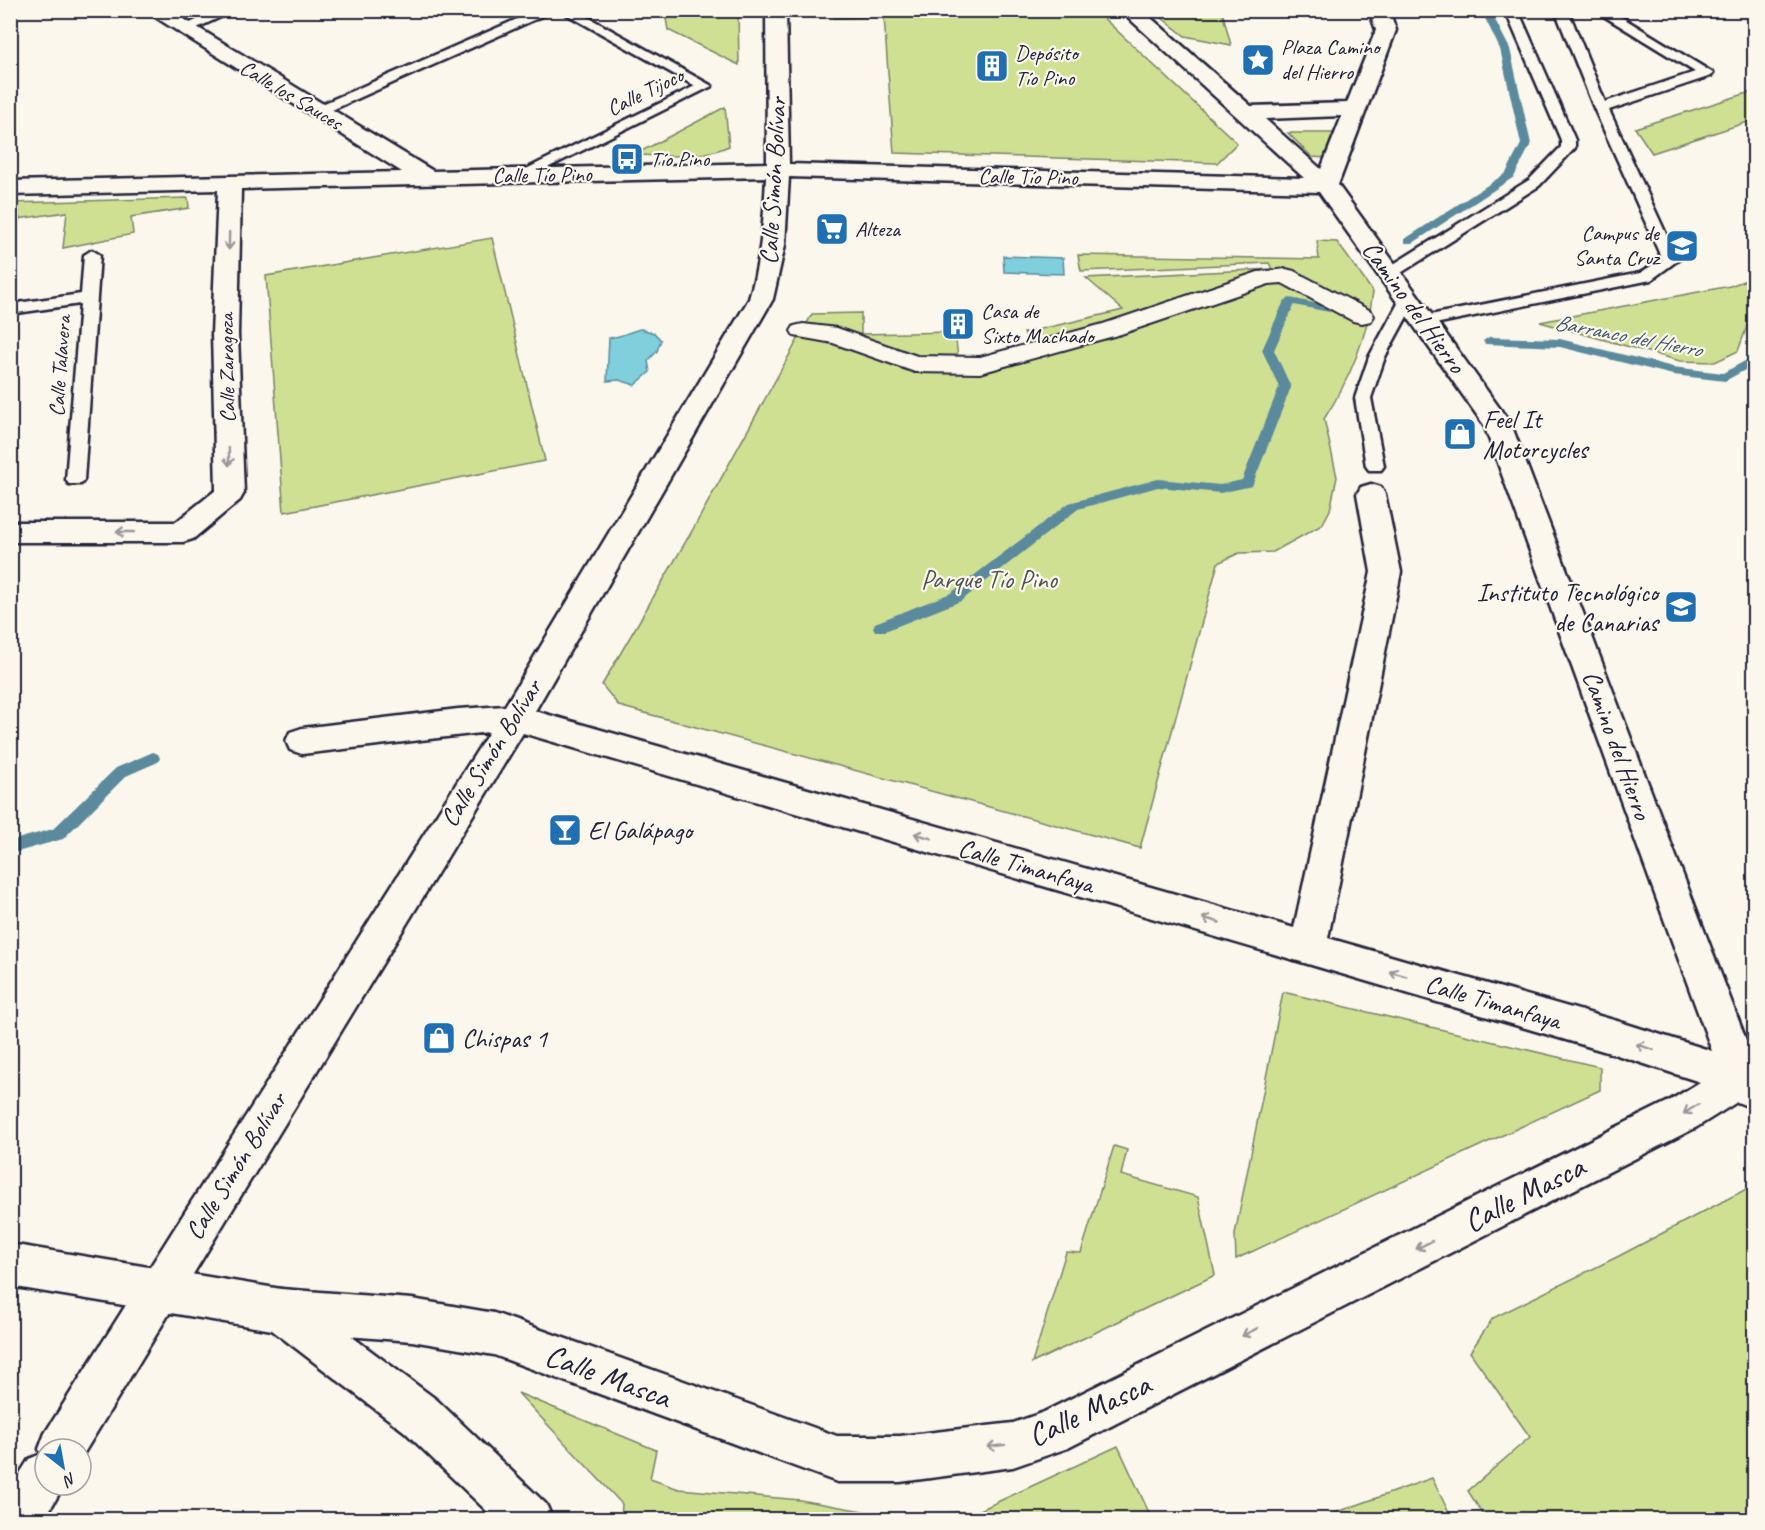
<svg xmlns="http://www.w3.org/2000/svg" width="1765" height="1530" font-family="Caveat,sans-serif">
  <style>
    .green { fill: #d0e093; stroke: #798167; stroke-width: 1.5 }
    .water { fill: #80cfdd; stroke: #5a8a9c; stroke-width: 1.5 }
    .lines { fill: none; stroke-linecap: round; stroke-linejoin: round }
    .stream { fill: #5a8a9c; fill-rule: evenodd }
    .service-casing { stroke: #22223b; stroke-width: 5 }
    .pedestrian-casing { stroke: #22223b; stroke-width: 4 }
    .minor-casing { stroke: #22223b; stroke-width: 5 }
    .tertiary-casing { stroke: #22223b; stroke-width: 5 }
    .service { fill: #fbf7ec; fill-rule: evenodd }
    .pedestrian { fill: #fbf7ec; fill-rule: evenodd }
    .minor { fill: #fbf7ec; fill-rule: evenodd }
    .tertiary { fill: #fbf7ec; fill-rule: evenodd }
    .oneway { stroke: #99979c }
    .labels { text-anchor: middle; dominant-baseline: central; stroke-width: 4.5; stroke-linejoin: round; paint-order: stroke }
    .far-poi-label { font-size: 22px; fill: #22223b; stroke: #fbf7ec; text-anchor: start }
    .far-street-label { font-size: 22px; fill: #22223b; stroke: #fbf7ec }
    .far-water-label { font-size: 22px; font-style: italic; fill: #3e566c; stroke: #fbf7ec }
    .street-label { font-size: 26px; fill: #22223b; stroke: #fbf7ec }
    .poi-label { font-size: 26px; fill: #22223b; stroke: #fbf7ec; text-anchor: start }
    .park-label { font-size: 26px; fill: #4e5251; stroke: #fbf7ec }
    .near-street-label { font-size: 32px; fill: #22223b; stroke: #fbf7ec }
  </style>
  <rect width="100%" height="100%" fill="#fbf7ec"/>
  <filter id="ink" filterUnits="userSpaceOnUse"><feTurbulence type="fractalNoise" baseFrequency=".0167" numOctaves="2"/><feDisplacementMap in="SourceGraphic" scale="12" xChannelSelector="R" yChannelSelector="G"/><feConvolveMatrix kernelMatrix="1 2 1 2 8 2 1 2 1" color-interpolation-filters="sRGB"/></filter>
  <g filter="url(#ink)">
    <path class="green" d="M 686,10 L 738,11 L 739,65 L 668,30 L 666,19 Z
      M 836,10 L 1096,11 L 1237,143 L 1217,163 L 894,153 L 884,17 L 834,18 Z
      M 1153,11 L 1222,11 L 1231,45 L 1185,36 Z
      M 1754,91 L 1754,120 L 1652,153 L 1635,128 Z
      M 725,107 L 729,146 C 700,159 665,156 634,155 Z
      M 1288,133 L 1336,133 L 1328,158 L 1312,157 Z
      M 188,198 L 189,208 L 131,217 L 133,234 L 63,248 L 67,212 L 11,220 L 11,203 Z
      M 492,238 L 545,461 L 284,512 L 266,276 Z
      M 1317,241 L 1337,242 L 1373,292 C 1367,339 1350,379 1324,419 L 1337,477 L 1330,510 L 1322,525 L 1273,552 L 1239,553 L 1218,563 L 1140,848 L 619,706 L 602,685 L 692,531 L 812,314 L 861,313 L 861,334 L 955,332 L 958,358 L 981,357 L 1031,343 L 1024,333 L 1123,310 L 1086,278 L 1272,269 L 1269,263 L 1081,271 L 1078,255 L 1319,259 Z
      M 1754,277 L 1754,307 L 1738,351 L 1715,362 L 1680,361 L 1540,322 L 1730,286 Z
      M 1283,992 L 1600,1067 L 1600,1090 L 1236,1259 L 1235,1234 Z
      M 1114,1146 L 1127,1150 L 1121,1175 L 1198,1197 L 1215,1275 L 1032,1363 L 1066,1252 L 1081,1253 Z
      M 1754,1185 L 1754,1519 L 1486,1519 L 1468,1491 L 1530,1437 L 1470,1352 L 1493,1318 L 1619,1256 Z
      M 518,1393 L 656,1450 L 650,1479 L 679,1489 L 800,1500 L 891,1516 L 978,1511 L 1118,1446 L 1152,1519 L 621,1519 L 622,1504 Z
      M 1432,1478 L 1452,1519 L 1318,1519 Z"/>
    <path class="water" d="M 1003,256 L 1063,258 L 1064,274 L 1004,272 Z
      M 641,329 L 654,333 L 661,340 L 657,351 L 648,361 L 650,372 L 635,385 L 619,380 L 607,381 L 609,338 C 621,337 630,331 641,329 Z"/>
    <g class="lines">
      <path class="stream" d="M 1481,10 L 1490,10 L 1510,49 L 1531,144 L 1514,177 L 1413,243 L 1405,243 L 1405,239 L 1506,173 L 1521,144 L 1500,49 Z
        M 1290,298 L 1333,307 L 1335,309 L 1329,312 L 1294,305 L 1274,350 L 1291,387 L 1252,486 L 1220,493 L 1158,487 L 1078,509 L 961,601 L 885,631 L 875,631 L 873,627 L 875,623 L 951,593 L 1069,503 L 1158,479 L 1220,485 L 1242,480 L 1279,387 L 1262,350 L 1284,301 Z
        M 1489,337 L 1560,339 L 1673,367 L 1723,373 L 1754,356 L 1754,365 L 1725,381 L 1673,375 L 1560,347 L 1485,344 L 1483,341 Z
        M 153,752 L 158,754 L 160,758 L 158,762 L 126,776 L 63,839 L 10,854 L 10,841 L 53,829 L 116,768 Z"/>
      <defs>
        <path id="service" d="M 218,10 L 236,10 L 188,32 L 178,32 L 177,29 Z
          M 538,10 L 556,10 L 323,114 L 318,115 L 311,111 L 313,108 Z
          M 559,10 L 575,10 L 712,86 L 525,179 L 520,178 L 518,175 L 520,172 L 695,86 Z
          M 1505,10 L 1518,10 L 1575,140 L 1575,148 L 1539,186 L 1396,276 L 1384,276 L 1382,273 L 1384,270 L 1529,180 L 1561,147 L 1561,140 Z
          M 1555,10 L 1568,10 L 1605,102 L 1695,72 L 1594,10 L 1610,10 L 1713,73 L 1711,76 L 1609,110 L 1678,260 L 1651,280 L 1425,326 L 1419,324 L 1417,321 L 1425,316 L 1640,273 L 1662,259 L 1594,108 Z
          M 92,250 L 100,255 L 84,480 L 81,484 L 69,484 L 66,480 L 80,304 L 10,314 L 10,304 L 81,294 L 84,255 Z
          M 1409,293 L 1417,298 L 1385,357 L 1371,398 L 1384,466 L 1381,470 L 1369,470 L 1366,466 L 1355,398 L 1369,357 L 1401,298 Z"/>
        <path id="pedestrian" d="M 1286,269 L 1294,271 L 1371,311 L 1374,316 L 1371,321 L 1362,323 L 1353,321 L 1282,283 L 1269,284 L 1121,334 L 980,373 L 915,372 L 833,343 L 794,336 L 791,331 L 794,326 L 803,324 L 837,328 L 917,356 L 980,357 L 1103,324 L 1258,272 Z"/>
        <path id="minor" d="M 144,10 L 169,10 L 433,171 L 767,163 L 766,10 L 786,10 L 789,164 L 1304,178 L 1120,10 L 1142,10 L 1251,106 L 1347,103 L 1376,30 L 1369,10 L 1389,10 L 1396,30 L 1338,185 L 1511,424 L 1754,1061 L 1754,1105 L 1750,1107 L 1737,1102 L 1697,1127 L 1068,1448 L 1013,1467 L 900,1482 L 837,1482 L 494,1355 L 412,1341 L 281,1331 L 266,1325 L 260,1310 L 266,1295 L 281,1289 L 412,1299 L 494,1313 L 837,1436 L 900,1436 L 1013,1423 L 1044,1412 L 1669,1101 L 1700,1082 L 1617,1055 L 523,733 L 81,1458 L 81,1449 L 45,1449 L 45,1485 L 64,1485 L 44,1520 L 10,1520 L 10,1489 L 29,1459 L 41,1454 L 39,1449 L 45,1433 L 489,732 L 302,754 L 290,750 L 286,741 L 290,732 L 302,728 L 458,709 L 505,706 L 749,299 C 761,259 764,219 766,177 L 241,189 L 238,334 L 244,493 L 240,500 L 193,539 L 183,542 L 10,542 L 10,522 L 176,522 L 216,490 L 212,334 L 218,190 L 10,195 L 10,181 L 402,172 ZM 1342,116 L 1321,169 L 1265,119 ZM 789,177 L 1319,192 L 1484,425 L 1712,1051 L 1617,1021 L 1328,938 L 1401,572 L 1385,494 L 1381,487 L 1371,484 L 1361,487 L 1357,494 L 1371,572 L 1294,928 L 535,711 L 773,299 L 785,245 Z"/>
        <path id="tertiary" d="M 10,1244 L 281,1289 L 296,1295 L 437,1400 L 546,1504 L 553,1520 L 496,1520 L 405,1432 L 272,1330 L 10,1286 Z"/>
      </defs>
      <use href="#service" class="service-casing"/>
      <use href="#pedestrian" class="pedestrian-casing"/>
      <use href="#minor" class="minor-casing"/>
      <use href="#tertiary" class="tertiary-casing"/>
      <use href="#service" class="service"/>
      <use href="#pedestrian" class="pedestrian"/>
      <use href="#minor" class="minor"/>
      <use href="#tertiary" class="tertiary"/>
    </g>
    <defs><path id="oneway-shaft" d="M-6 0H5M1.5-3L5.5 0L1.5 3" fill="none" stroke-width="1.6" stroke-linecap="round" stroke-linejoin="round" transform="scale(1.5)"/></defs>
    <g class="oneway">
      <use href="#oneway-shaft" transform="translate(229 241) rotate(91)"/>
      <use href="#oneway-shaft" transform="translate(229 457) rotate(89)"/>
      <use href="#oneway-shaft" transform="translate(125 532) rotate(-180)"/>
      <use href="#oneway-shaft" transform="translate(923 836) rotate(-164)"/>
      <use href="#oneway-shaft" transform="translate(1211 920) rotate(-164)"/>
      <use href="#oneway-shaft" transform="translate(1398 974) rotate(-164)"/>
      <use href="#oneway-shaft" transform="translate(1645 1047) rotate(-162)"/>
      <use href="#oneway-shaft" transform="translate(1691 1109) rotate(148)"/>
      <use href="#oneway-shaft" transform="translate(1424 1245) rotate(153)"/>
      <use href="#oneway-shaft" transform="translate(1250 1332) rotate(153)"/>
      <use href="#oneway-shaft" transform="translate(996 1446) rotate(173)"/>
    </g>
  </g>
  <defs>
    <symbol id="sight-square" viewBox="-11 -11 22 22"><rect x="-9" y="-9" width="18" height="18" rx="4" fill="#1f6fb2" stroke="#fbf7ec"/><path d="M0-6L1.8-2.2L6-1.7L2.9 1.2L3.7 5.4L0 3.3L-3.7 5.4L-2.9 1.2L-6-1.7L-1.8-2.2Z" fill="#fff"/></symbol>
    <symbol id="building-square" viewBox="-11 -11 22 22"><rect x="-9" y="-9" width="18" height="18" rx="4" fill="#1f6fb2" stroke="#fbf7ec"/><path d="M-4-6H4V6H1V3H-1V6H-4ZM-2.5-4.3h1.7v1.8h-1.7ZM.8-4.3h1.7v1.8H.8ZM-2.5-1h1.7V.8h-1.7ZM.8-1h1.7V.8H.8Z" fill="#fff"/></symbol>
    <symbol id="bus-square" viewBox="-11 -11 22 22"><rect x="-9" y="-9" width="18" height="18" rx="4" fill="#1f6fb2" stroke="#fbf7ec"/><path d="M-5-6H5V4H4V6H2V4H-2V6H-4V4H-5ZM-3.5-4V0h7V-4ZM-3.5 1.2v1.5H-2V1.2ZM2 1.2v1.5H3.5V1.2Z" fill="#fff"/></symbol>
    <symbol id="supermarket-square" viewBox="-11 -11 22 22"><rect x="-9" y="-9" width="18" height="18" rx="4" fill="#1f6fb2" stroke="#fbf7ec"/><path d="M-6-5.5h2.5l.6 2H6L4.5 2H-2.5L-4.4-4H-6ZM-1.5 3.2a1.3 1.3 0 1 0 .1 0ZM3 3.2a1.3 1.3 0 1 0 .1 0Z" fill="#fff"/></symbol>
    <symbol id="university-square" viewBox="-11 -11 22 22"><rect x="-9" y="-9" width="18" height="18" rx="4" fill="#1f6fb2" stroke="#fbf7ec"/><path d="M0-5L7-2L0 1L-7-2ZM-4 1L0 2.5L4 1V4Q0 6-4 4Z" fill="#fff"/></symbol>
    <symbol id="shop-square" viewBox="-11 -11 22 22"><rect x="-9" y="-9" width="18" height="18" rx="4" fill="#1f6fb2" stroke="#fbf7ec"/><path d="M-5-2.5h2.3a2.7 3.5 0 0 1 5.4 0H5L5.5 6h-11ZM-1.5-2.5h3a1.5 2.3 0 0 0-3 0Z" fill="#fff"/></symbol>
    <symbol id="bar-square" viewBox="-11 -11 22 22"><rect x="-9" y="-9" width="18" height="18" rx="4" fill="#1f6fb2" stroke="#fbf7ec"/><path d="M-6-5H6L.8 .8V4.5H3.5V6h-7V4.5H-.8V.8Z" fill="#fff"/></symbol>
  </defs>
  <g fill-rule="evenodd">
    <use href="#sight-square" x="1239" y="41" width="38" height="38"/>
    <use href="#building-square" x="973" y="47" width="38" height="38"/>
    <use href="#bus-square" x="608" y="140" width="38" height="38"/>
    <use href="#supermarket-square" x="813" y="210" width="38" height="38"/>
    <use href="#university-square" x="1663" y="227" width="38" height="38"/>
    <use href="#building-square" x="939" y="305" width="38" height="38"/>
    <use href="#shop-square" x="1441" y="415" width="38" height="38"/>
    <use href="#university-square" x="1662" y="588" width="38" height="38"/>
    <use href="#bar-square" x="546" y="811" width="38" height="38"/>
    <use href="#shop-square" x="420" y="1019" width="38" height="38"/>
  </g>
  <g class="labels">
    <g class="far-poi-label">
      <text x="1281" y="47">Plaza Camino<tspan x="1281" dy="25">del Hierro</tspan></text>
      <text x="1015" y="53">Depósito<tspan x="1015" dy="25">Tío Pino</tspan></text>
      <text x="650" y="159">Tío Pino</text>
      <text x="855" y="229">Alteza</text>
      <text x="1659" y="233" text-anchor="end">Campus de<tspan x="1659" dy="25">Santa Cruz</tspan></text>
      <text x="981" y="311">Casa de<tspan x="981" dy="25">Sixto Machado</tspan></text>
    </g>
    <g class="far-street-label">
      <text transform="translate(645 92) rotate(-26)">Calle Tijoco</text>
      <text transform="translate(291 95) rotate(31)">Calle los Sauces</text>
      <text transform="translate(542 175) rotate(-1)">Calle Tío Pino</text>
      <text transform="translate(1028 177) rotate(1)">Calle Tío Pino</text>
      <text transform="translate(60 366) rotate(-86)">Calle Talavera</text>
      <text transform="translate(227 368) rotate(-91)">Calle Zaragoza</text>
    </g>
    <g class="far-water-label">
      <text transform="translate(1628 336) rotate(11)">Barranco del Hierro</text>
    </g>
    <g class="street-label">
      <text transform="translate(773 181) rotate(-87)">Calle Simón Bolívar</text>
      <text transform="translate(1414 307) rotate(54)">Camino del Hierro</text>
      <text transform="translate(1617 745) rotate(70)">Camino del Hierro</text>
      <text transform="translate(491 753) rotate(-58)">Calle Simón Bolívar</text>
      <text transform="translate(1026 866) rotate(16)">Calle Timanfaya</text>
      <text transform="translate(1493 1002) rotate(16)">Calle Timanfaya</text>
      <text transform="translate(236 1166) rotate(-58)">Calle Simón Bolívar</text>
    </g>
    <g class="poi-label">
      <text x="1483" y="419">Feel It<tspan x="1483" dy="30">Motorcycles</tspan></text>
      <text x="1658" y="592" text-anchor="end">Instituto Tecnológico<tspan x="1658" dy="30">de Canarias</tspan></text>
      <text x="588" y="830">El Galápago</text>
      <text x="462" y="1038">Chispas 1</text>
    </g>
    <g class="park-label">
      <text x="989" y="579">Parque Tío Pino</text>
    </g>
    <g class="near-street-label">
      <text transform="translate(1524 1194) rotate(-27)">Calle Masca</text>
      <text transform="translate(608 1376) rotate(20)">Calle Masca</text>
      <text transform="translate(1089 1410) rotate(-25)">Calle Masca</text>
    </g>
  </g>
  <rect width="1765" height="1530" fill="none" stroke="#fbf7ec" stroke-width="36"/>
  <rect x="18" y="18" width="1729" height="1494" fill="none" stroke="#22223b" stroke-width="2" filter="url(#ink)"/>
  <g transform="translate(63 1467) rotate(149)"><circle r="28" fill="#fbf7ec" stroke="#a4a2a5" stroke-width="1.5"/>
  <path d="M0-4.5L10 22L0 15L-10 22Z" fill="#1f6fb2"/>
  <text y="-9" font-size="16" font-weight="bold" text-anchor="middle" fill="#22223b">N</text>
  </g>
</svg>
